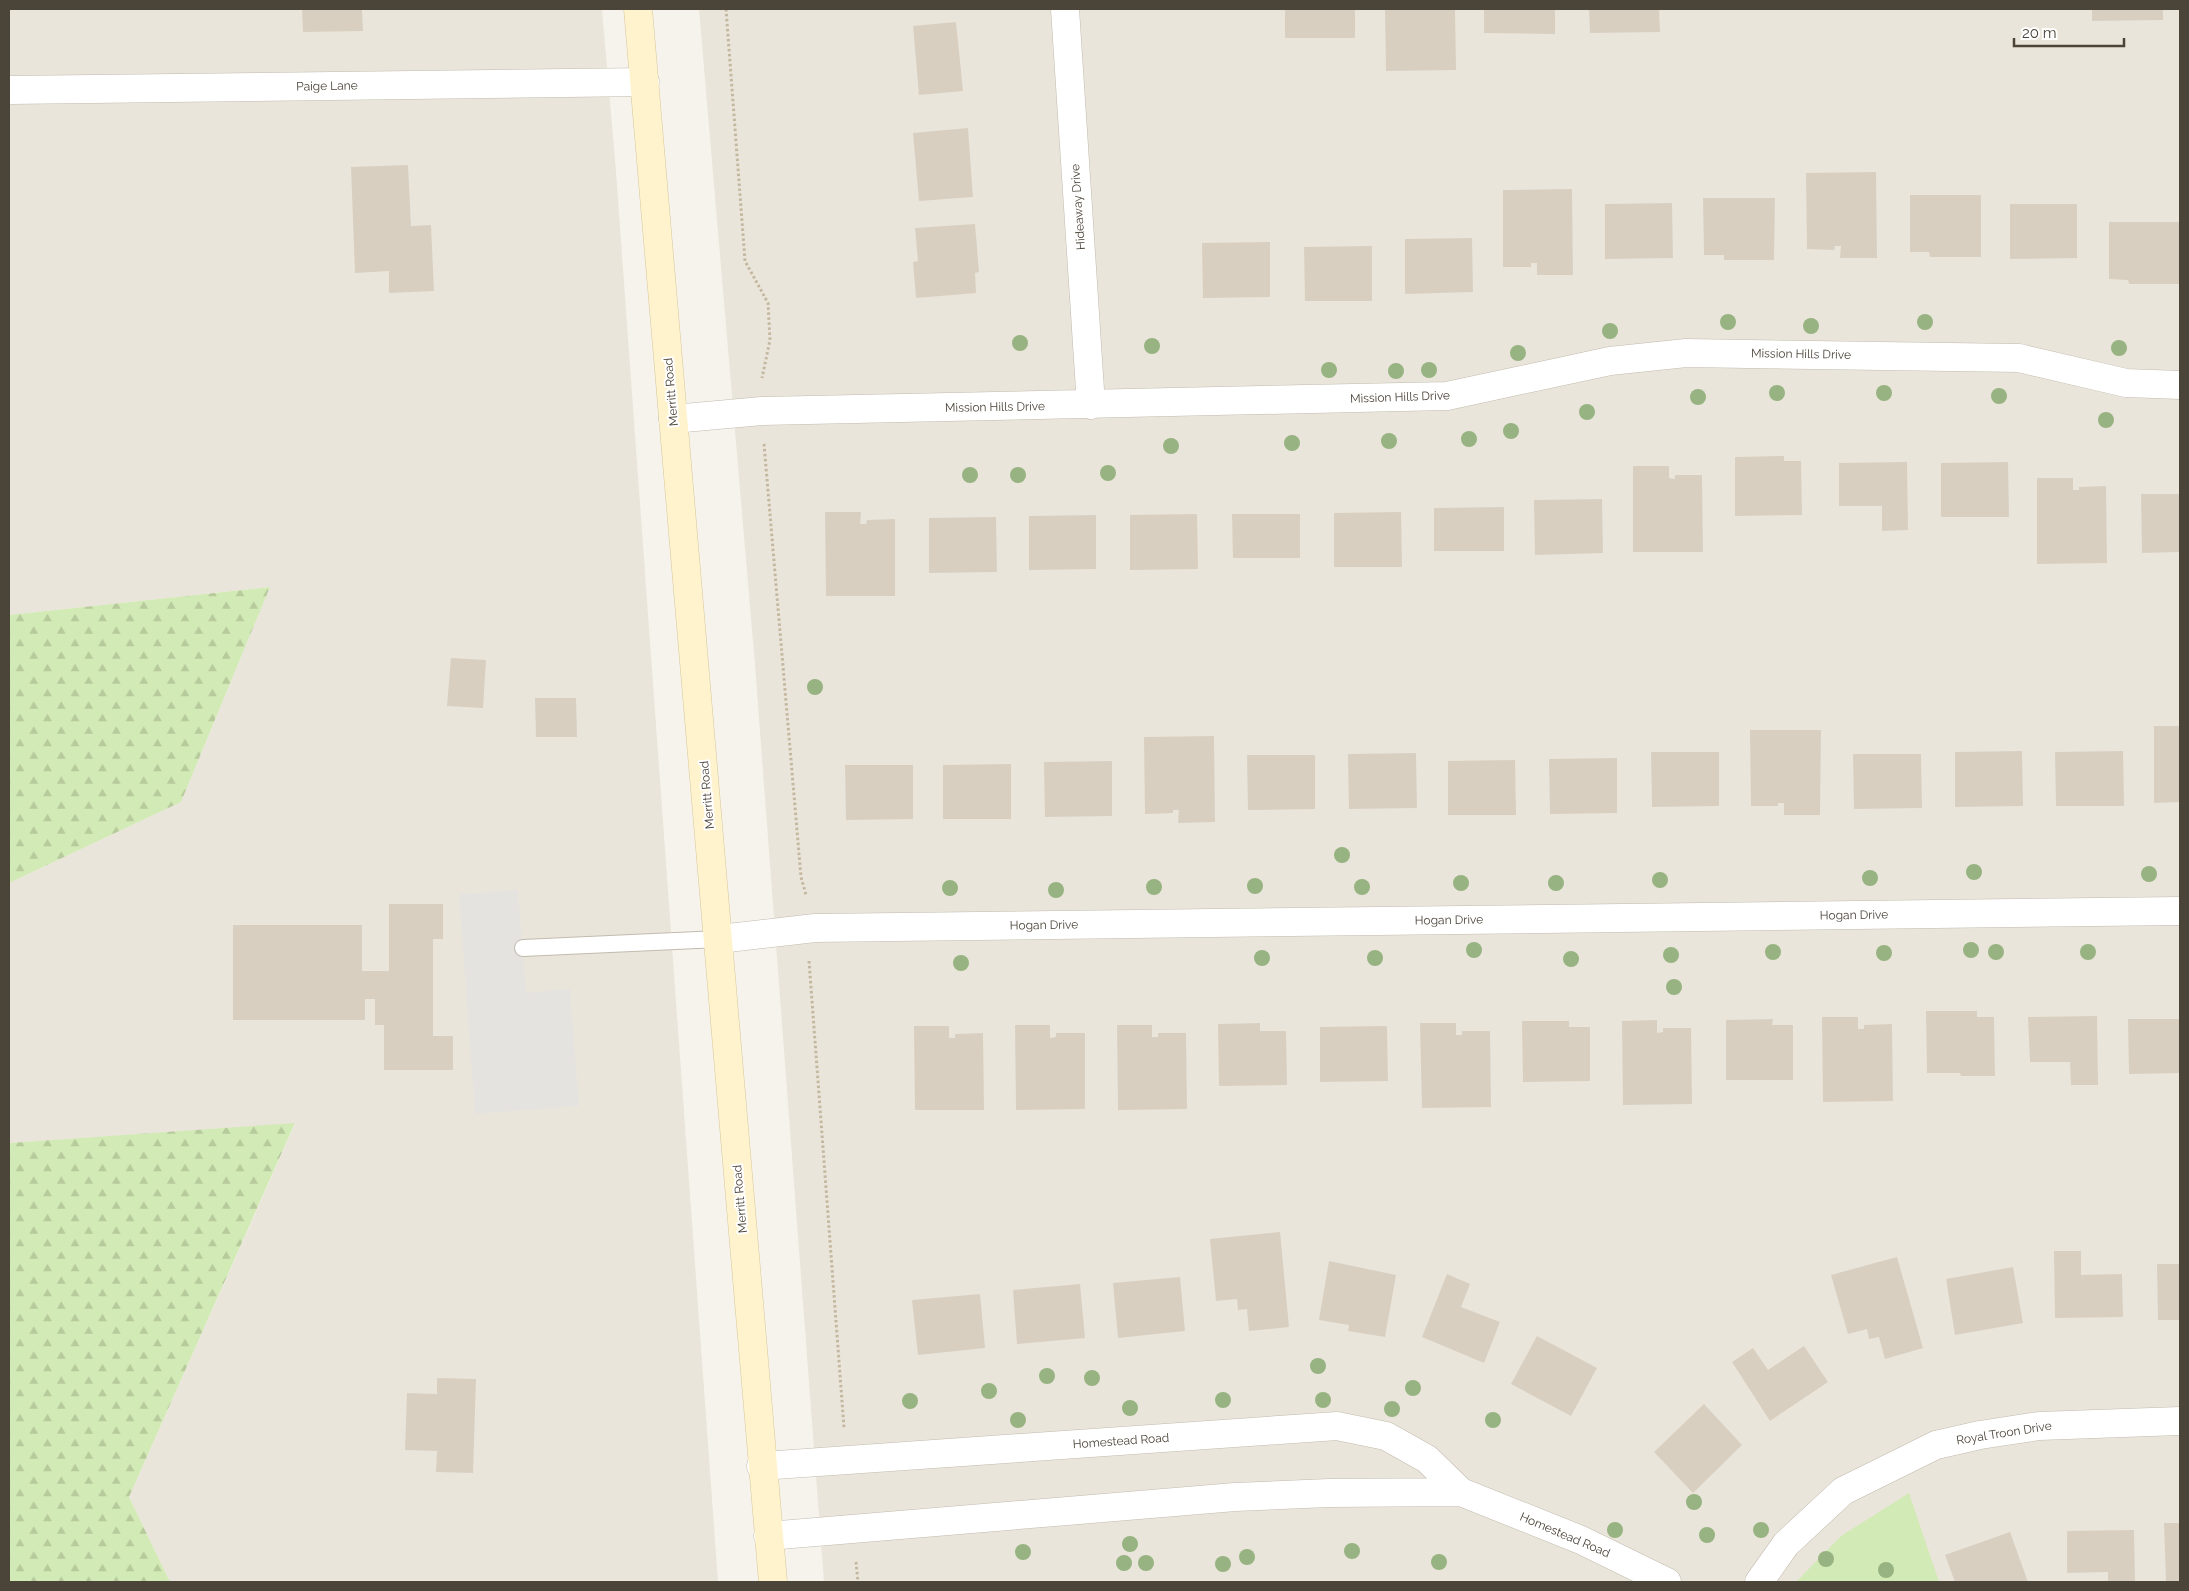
<svg xmlns="http://www.w3.org/2000/svg" width="2189" height="1591" font-family="Raleway,sans-serif">
  <style>
    .residential { fill: #eae5da }
    .green { fill: #d2eab5 }
    .forest { fill: url(#forest-firs) }
    .parking { fill: #e5e3e0 }
    .building { fill: #d8cfc1 }
    .lines { fill: none; stroke-linecap: round; stroke-linejoin: round }
    .lane-casing { stroke: #c2bbae; stroke-width: 18 }
    .street-casing { stroke: #c2bbae; stroke-width: 29 }
    .secondary-casing { stroke: #d6c79b; stroke-width: 29 }
    .path { stroke: #c4b79f; stroke-width: 3; stroke-dasharray: 2.5 2.5; stroke-linecap: butt }
    .lane { stroke: #fff; stroke-width: 16 }
    .street { stroke: #fff; stroke-width: 28 }
    .secondary { stroke: #fff3cd; stroke-width: 28 }
    .tree { fill: #97b381 }
    .labels { text-anchor: middle; dominant-baseline: central; stroke-width: 4; stroke-linejoin: round; paint-order: stroke }
    .street-label { font-size: 12px; fill: #4b4439; stroke: #fff }
  </style>
  <defs>
    <pattern id="forest-firs" width="22" height="20" patternUnits="userSpaceOnUse" patternTransform="scale(1.25)"><rect width="22" height="20" fill="#d2eab5"/><path d="M5 1l3.5 6h-7zM16 11l3.5 6h-7z" fill="#b6ca9c"/></pattern>
  </defs>
  <rect width="100%" height="100%" fill="#f6f3ec"/>
  <path class="residential" d="M 9,9 L 602,9 L 616,172 L 718,1582 L 170,1582 L 129,1497 L 295,1124 L 9,1143 L 9,883 L 181,802 L 270,587 L 9,615 Z
    M 699,9 L 2180,9 L 2180,1582 L 824,1582 L 755,665 Z"/>
  <path class="green" d="M 1909,1493 L 1939,1582 L 1796,1582 L 1841,1536 Z"/>
  <path class="forest" d="M 270,587 L 181,802 L 9,883 L 9,615 Z
    M 295,1123 L 129,1497 L 170,1582 L 9,1582 L 9,1143 Z"/>
  <path class="parking" d="M 518,890 L 526,993 L 570,989 L 579,1106 L 475,1114 L 459,894 Z"/>
  <path class="building" d="M 302,9 L 362,9 L 363,31 L 303,32 Z
    M 1285,9 L 1355,9 L 1355,38 L 1285,38 Z
    M 1385,9 L 1455,9 L 1456,70 L 1386,71 Z
    M 1484,9 L 1555,9 L 1555,34 L 1484,33 Z
    M 1589,9 L 1659,9 L 1660,32 L 1590,33 Z
    M 2092,9 L 2163,9 L 2163,20 L 2092,21 Z
    M 956,22 L 963,91 L 919,95 L 913,26 Z
    M 968,128 L 973,197 L 919,201 L 913,133 Z
    M 408,165 L 411,226 L 431,225 L 434,291 L 389,293 L 389,271 L 355,273 L 351,167 Z
    M 1876,172 L 1877,258 L 1840,258 L 1841,246 L 1835,246 L 1834,250 L 1807,249 L 1806,173 Z
    M 1572,189 L 1573,275 L 1537,275 L 1537,263 L 1531,263 L 1531,267 L 1503,267 L 1503,190 Z
    M 1910,195 L 1981,195 L 1981,257 L 1930,257 L 1929,252 L 1910,252 Z
    M 1703,198 L 1775,198 L 1774,260 L 1724,260 L 1724,255 L 1704,255 Z
    M 1672,203 L 1673,258 L 1605,259 L 1605,204 Z
    M 2010,204 L 2077,204 L 2077,258 L 2010,259 Z
    M 2109,222 L 2180,222 L 2179,284 L 2129,284 L 2128,280 L 2109,279 Z
    M 975,224 L 979,272 L 975,273 L 976,293 L 916,298 L 913,262 L 918,261 L 915,228 Z
    M 1472,238 L 1473,292 L 1405,294 L 1405,239 Z
    M 1270,242 L 1270,297 L 1203,298 L 1202,243 Z
    M 1372,246 L 1372,301 L 1305,301 L 1304,247 Z
    M 1784,456 L 1784,461 L 1801,461 L 1802,515 L 1735,516 L 1735,457 Z
    M 1907,462 L 1908,530 L 1882,531 L 1882,506 L 1839,506 L 1839,463 Z
    M 2008,462 L 2009,517 L 1941,517 L 1941,463 Z
    M 1633,466 L 1669,466 L 1669,478 L 1675,479 L 1675,475 L 1702,475 L 1703,552 L 1633,552 Z
    M 2037,478 L 2073,478 L 2073,490 L 2079,490 L 2079,487 L 2106,486 L 2107,563 L 2037,564 Z
    M 2141,494 L 2180,494 L 2180,552 L 2142,553 Z
    M 1602,499 L 1603,553 L 1535,555 L 1534,500 Z
    M 1504,507 L 1504,551 L 1434,551 L 1434,508 Z
    M 825,512 L 861,512 L 860,524 L 866,524 L 867,520 L 895,519 L 895,596 L 826,596 Z
    M 1401,512 L 1402,567 L 1334,567 L 1334,513 Z
    M 1197,514 L 1198,569 L 1130,570 L 1130,515 Z
    M 1232,514 L 1300,514 L 1300,558 L 1233,558 Z
    M 1096,515 L 1096,569 L 1029,570 L 1029,516 Z
    M 996,517 L 997,572 L 929,573 L 929,518 Z
    M 451,658 L 486,660 L 483,708 L 447,706 Z
    M 535,698 L 576,698 L 577,737 L 536,737 Z
    M 2154,726 L 2180,726 L 2180,802 L 2154,803 Z
    M 1750,730 L 1821,730 L 1820,815 L 1784,815 L 1784,803 L 1778,803 L 1778,806 L 1751,806 Z
    M 1214,736 L 1215,822 L 1178,823 L 1179,810 L 1173,810 L 1173,813 L 1145,814 L 1144,737 Z
    M 2022,751 L 2023,806 L 1955,807 L 1955,752 Z
    M 2123,751 L 2124,806 L 2056,806 L 2055,752 Z
    M 1651,752 L 1719,752 L 1719,806 L 1652,807 Z
    M 1416,753 L 1417,808 L 1349,809 L 1348,754 Z
    M 1853,754 L 1921,754 L 1922,808 L 1854,809 Z
    M 1247,755 L 1315,755 L 1315,809 L 1248,810 Z
    M 1617,758 L 1617,813 L 1550,814 L 1549,759 Z
    M 1515,760 L 1516,815 L 1448,815 L 1448,761 Z
    M 1112,761 L 1112,816 L 1045,817 L 1044,762 Z
    M 1011,764 L 1011,819 L 943,819 L 943,765 Z
    M 845,765 L 913,765 L 913,819 L 846,820 Z
    M 389,904 L 443,904 L 443,939 L 433,939 L 433,1036 L 453,1036 L 453,1070 L 384,1070 L 384,1025 L 375,1025 L 375,999 L 365,999 L 365,1020 L 233,1020 L 233,925 L 362,925 L 362,971 L 389,971 Z
    M 1926,1011 L 1977,1011 L 1977,1017 L 1994,1017 L 1995,1076 L 1961,1076 L 1960,1073 L 1927,1073 Z
    M 2097,1016 L 2098,1085 L 2071,1085 L 2070,1062 L 2030,1062 L 2028,1017 Z
    M 1822,1017 L 1858,1017 L 1858,1029 L 1864,1029 L 1864,1025 L 1892,1024 L 1893,1101 L 1823,1102 Z
    M 1773,1019 L 1772,1025 L 1793,1025 L 1793,1080 L 1726,1080 L 1726,1020 Z
    M 2128,1019 L 2180,1019 L 2180,1073 L 2129,1074 Z
    M 1657,1020 L 1657,1033 L 1663,1032 L 1663,1028 L 1691,1028 L 1692,1104 L 1623,1105 L 1622,1021 Z
    M 1522,1021 L 1569,1021 L 1569,1027 L 1590,1027 L 1590,1081 L 1523,1082 Z
    M 1260,1023 L 1260,1031 L 1286,1031 L 1287,1085 L 1219,1086 L 1218,1024 Z
    M 1420,1023 L 1456,1023 L 1456,1035 L 1462,1035 L 1462,1031 L 1490,1031 L 1491,1107 L 1422,1108 Z
    M 1015,1025 L 1050,1025 L 1050,1038 L 1056,1037 L 1056,1033 L 1085,1033 L 1085,1109 L 1016,1110 Z
    M 1117,1025 L 1152,1025 L 1152,1037 L 1158,1037 L 1158,1033 L 1186,1033 L 1187,1109 L 1118,1110 Z
    M 914,1026 L 949,1026 L 949,1038 L 955,1038 L 955,1034 L 983,1033 L 984,1110 L 915,1110 Z
    M 1387,1026 L 1388,1081 L 1320,1082 L 1320,1027 Z
    M 1280,1232 L 1289,1327 L 1249,1331 L 1247,1309 L 1238,1310 L 1237,1299 L 1216,1301 L 1210,1239 Z
    M 2054,1251 L 2081,1251 L 2081,1275 L 2122,1274 L 2123,1317 L 2055,1318 Z
    M 1897,1257 L 1923,1348 L 1885,1359 L 1879,1337 L 1869,1339 L 1867,1329 L 1848,1334 L 1831,1275 Z
    M 1329,1261 L 1396,1275 L 1385,1337 L 1348,1331 L 1349,1325 L 1319,1320 Z
    M 2157,1264 L 2180,1264 L 2180,1320 L 2158,1320 Z
    M 2013,1267 L 2023,1323 L 1955,1335 L 1946,1279 Z
    M 1447,1274 L 1470,1284 L 1461,1307 L 1500,1322 L 1484,1363 L 1422,1337 Z
    M 1180,1277 L 1185,1331 L 1118,1338 L 1113,1283 Z
    M 1080,1284 L 1085,1338 L 1017,1344 L 1013,1290 Z
    M 980,1294 L 985,1348 L 918,1355 L 912,1300 Z
    M 1537,1336 L 1597,1368 L 1571,1416 L 1511,1384 Z
    M 1804,1346 L 1828,1382 L 1770,1421 L 1732,1362 L 1753,1348 L 1768,1370 Z
    M 437,1378 L 476,1379 L 473,1473 L 436,1472 L 437,1451 L 405,1450 L 407,1393 L 437,1394 Z
    M 1704,1404 L 1742,1445 L 1693,1493 L 1654,1452 Z
    M 2164,1523 L 2180,1523 L 2180,1582 L 2166,1582 Z
    M 2134,1530 L 2135,1582 L 2108,1582 L 2108,1572 L 2067,1573 L 2067,1531 Z
    M 2010,1532 L 2028,1582 L 1955,1582 L 1945,1555 Z"/>
  <g class="lines">
    <defs>
      <path id="lane" d="M 523,948 L 719,939"/>
      <path id="street" d="M 1065,9 L 1091,405
        M 9,90 L 645,82
        M 673,419 L 762,411 L 1447,396 L 1610,361 L 1686,353 L 2019,358 L 2126,383 L 2180,385
        M 719,939 L 815,928 L 2180,911
        M 761,1466 L 1337,1426 L 1386,1436 L 1427,1459 L 1461,1492 L 1581,1540 L 1667,1582
        M 768,1536 L 1235,1497 L 1329,1493 L 1461,1492
        M 1759,1582 L 1786,1544 L 1843,1491 L 1936,1445 L 1980,1435 L 2039,1426 L 2180,1421"/>
      <path id="secondary" d="M 638,9 L 773,1582"/>
    </defs>
    <use href="#lane" class="lane-casing"/>
    <use href="#street" class="street-casing"/>
    <use href="#secondary" class="secondary-casing"/>
    <path class="path" d="M 726,9 L 745,261 L 768,303 L 770,340 L 762,378
      M 764,444 L 801,877 L 806,895
      M 809,961 L 844,1428
      M 856,1562 L 858,1582"/>
    <use href="#lane" class="lane"/>
    <use href="#street" class="street"/>
    <use href="#secondary" class="secondary"/>
  </g>
  <g class="tree">
    <circle cx="1728" cy="322" r="8"/>
    <circle cx="1925" cy="322" r="8"/>
    <circle cx="1811" cy="326" r="8"/>
    <circle cx="1610" cy="331" r="8"/>
    <circle cx="1020" cy="343" r="8"/>
    <circle cx="1152" cy="346" r="8"/>
    <circle cx="2119" cy="348" r="8"/>
    <circle cx="1518" cy="353" r="8"/>
    <circle cx="1329" cy="370" r="8"/>
    <circle cx="1429" cy="370" r="8"/>
    <circle cx="1396" cy="371" r="8"/>
    <circle cx="1777" cy="393" r="8"/>
    <circle cx="1884" cy="393" r="8"/>
    <circle cx="1999" cy="396" r="8"/>
    <circle cx="1698" cy="397" r="8"/>
    <circle cx="1587" cy="412" r="8"/>
    <circle cx="2106" cy="420" r="8"/>
    <circle cx="1511" cy="431" r="8"/>
    <circle cx="1469" cy="439" r="8"/>
    <circle cx="1389" cy="441" r="8"/>
    <circle cx="1292" cy="443" r="8"/>
    <circle cx="1171" cy="446" r="8"/>
    <circle cx="1108" cy="473" r="8"/>
    <circle cx="970" cy="475" r="8"/>
    <circle cx="1018" cy="475" r="8"/>
    <circle cx="815" cy="687" r="8"/>
    <circle cx="1342" cy="855" r="8"/>
    <circle cx="1974" cy="872" r="8"/>
    <circle cx="2149" cy="874" r="8"/>
    <circle cx="1870" cy="878" r="8"/>
    <circle cx="1660" cy="880" r="8"/>
    <circle cx="1461" cy="883" r="8"/>
    <circle cx="1556" cy="883" r="8"/>
    <circle cx="1255" cy="886" r="8"/>
    <circle cx="1154" cy="887" r="8"/>
    <circle cx="1362" cy="887" r="8"/>
    <circle cx="950" cy="888" r="8"/>
    <circle cx="1056" cy="890" r="8"/>
    <circle cx="1474" cy="950" r="8"/>
    <circle cx="1971" cy="950" r="8"/>
    <circle cx="1773" cy="952" r="8"/>
    <circle cx="1996" cy="952" r="8"/>
    <circle cx="2088" cy="952" r="8"/>
    <circle cx="1884" cy="953" r="8"/>
    <circle cx="1671" cy="955" r="8"/>
    <circle cx="1262" cy="958" r="8"/>
    <circle cx="1375" cy="958" r="8"/>
    <circle cx="1571" cy="959" r="8"/>
    <circle cx="961" cy="963" r="8"/>
    <circle cx="1674" cy="987" r="8"/>
    <circle cx="1318" cy="1366" r="8"/>
    <circle cx="1047" cy="1376" r="8"/>
    <circle cx="1092" cy="1378" r="8"/>
    <circle cx="1413" cy="1388" r="8"/>
    <circle cx="989" cy="1391" r="8"/>
    <circle cx="1223" cy="1400" r="8"/>
    <circle cx="1323" cy="1400" r="8"/>
    <circle cx="910" cy="1401" r="8"/>
    <circle cx="1130" cy="1408" r="8"/>
    <circle cx="1392" cy="1409" r="8"/>
    <circle cx="1018" cy="1420" r="8"/>
    <circle cx="1493" cy="1420" r="8"/>
    <circle cx="1694" cy="1502" r="8"/>
    <circle cx="1615" cy="1530" r="8"/>
    <circle cx="1761" cy="1530" r="8"/>
    <circle cx="1707" cy="1535" r="8"/>
    <circle cx="1130" cy="1544" r="8"/>
    <circle cx="1352" cy="1551" r="8"/>
    <circle cx="1023" cy="1552" r="8"/>
    <circle cx="1247" cy="1557" r="8"/>
    <circle cx="1826" cy="1559" r="8"/>
    <circle cx="1439" cy="1562" r="8"/>
    <circle cx="1124" cy="1563" r="8"/>
    <circle cx="1146" cy="1563" r="8"/>
    <circle cx="1223" cy="1564" r="8"/>
    <circle cx="1886" cy="1570" r="8"/>
  </g>
  <g class="labels">
    <g class="street-label">
      <text transform="translate(327 86) rotate(-1)">Paige Lane</text>
      <text transform="translate(1078 207) rotate(-94)">Hideaway Drive</text>
      <text transform="translate(1801 354) rotate(1)">Mission Hills Drive</text>
      <text transform="translate(671 392) rotate(-95)">Merritt Road</text>
      <text transform="translate(1400 397) rotate(-2)">Mission Hills Drive</text>
      <text transform="translate(995 407) rotate(-1)">Mission Hills Drive</text>
      <text transform="translate(707 795) rotate(-95)">Merritt Road</text>
      <text transform="translate(1854 915) rotate(-1)">Hogan Drive</text>
      <text transform="translate(1449 920) rotate(-1)">Hogan Drive</text>
      <text transform="translate(1044 925) rotate(-1)">Hogan Drive</text>
      <text transform="translate(740 1199) rotate(-95)">Merritt Road</text>
      <text transform="translate(2004 1433) rotate(-9)">Royal Troon Drive</text>
      <text transform="translate(1121 1441) rotate(-4)">Homestead Road</text>
      <text transform="translate(1565 1535) rotate(23)">Homestead Road</text>
    </g>
  </g>
  <rect width="2189" height="1591" fill="none" stroke="#4b4439" stroke-width="20"/>
  <path d="M2014 38v8h110v-8" fill="none" stroke="#4b4439" stroke-width="2.5"/>
  <text x="2022" y="38" font-size="15" fill="#4b4439" stroke="#ffffff" stroke-width="4" paint-order="stroke">20 m</text>
</svg>
